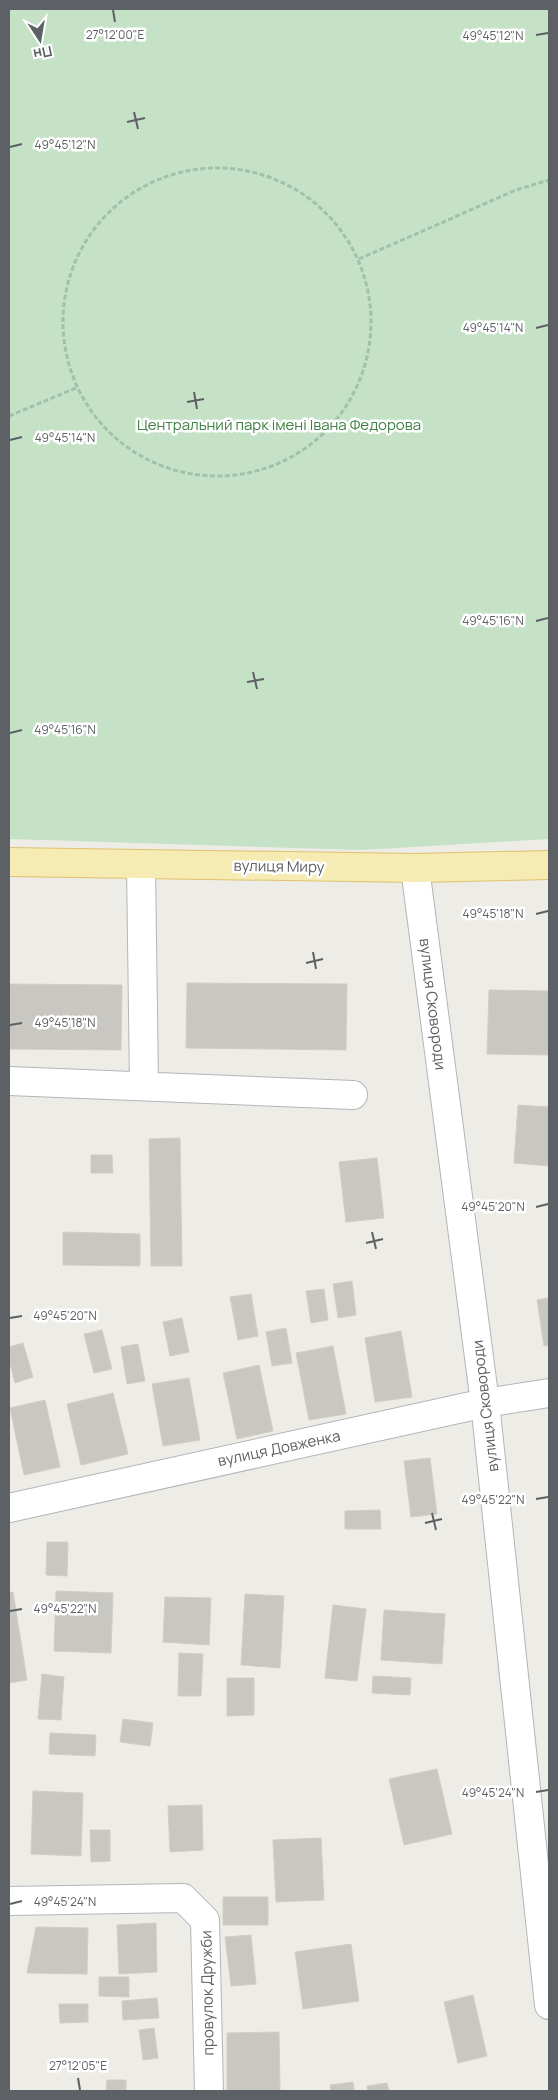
<svg xmlns="http://www.w3.org/2000/svg" width="558" height="2100" font-family="Manrope,sans-serif">
  <style>
    .green { fill: #c5e2c6 }
    .building { fill: #c9c7c2; stroke: #d2cec5 }
    .lines { fill: none; stroke-linecap: round; stroke-linejoin: round }
    .minor-casing { stroke: #b3b5b9; stroke-width: 30 }
    .major-casing { stroke: #e0c16c; stroke-width: 30 }
    .path { stroke: #9fc2aa; stroke-width: 3; stroke-dasharray: 5 2.5; stroke-linecap: butt }
    .minor { stroke: #fff; stroke-width: 28 }
    .major { stroke: #f5ebb3; stroke-width: 28 }
    .ticks { fill: none; stroke: #5d6064; stroke-width: 2 }
    .labels { text-anchor: middle; dominant-baseline: central; stroke-width: 5; stroke-linejoin: round; paint-order: stroke }
    .park-label { font-size: 15px; fill: #408044; stroke: #fff }
    .street-label { font-size: 15px; fill: #5d6064; stroke: #fff }
    .ticks-label { font-size: 12px; text-anchor: middle; fill: #5d6064; stroke: #fff; stroke-width: 5; stroke-linejoin: round; paint-order: stroke }
  </style>
  <rect width="100%" height="100%" fill="#eeece6"/>
  <path class="green" d="M 9,9 L 549,9 L 549,839 L 362,850 L 9,839 Z"/>
  <path class="building" d="M 187,983 L 347,984 L 346,1050 L 186,1048 Z
    M 9,984 L 122,985 L 121,1050 L 9,1049 Z
    M 489,990 L 549,991 L 549,1055 L 487,1054 Z
    M 518,1105 L 549,1107 L 549,1166 L 514,1163 Z
    M 180,1138 L 182,1266 L 151,1266 L 149,1139 Z
    M 91,1155 L 112,1155 L 113,1173 L 91,1173 Z
    M 377,1158 L 384,1218 L 346,1222 L 339,1162 Z
    M 63,1232 L 140,1234 L 140,1266 L 63,1265 Z
    M 352,1281 L 356,1315 L 338,1318 L 333,1284 Z
    M 324,1289 L 328,1320 L 311,1323 L 306,1291 Z
    M 251,1294 L 258,1336 L 238,1340 L 230,1297 Z
    M 549,1298 L 549,1345 L 544,1346 L 537,1300 Z
    M 182,1318 L 189,1352 L 170,1356 L 163,1322 Z
    M 286,1328 L 292,1363 L 272,1366 L 266,1332 Z
    M 102,1330 L 112,1369 L 94,1373 L 84,1334 Z
    M 401,1331 L 412,1397 L 375,1402 L 365,1338 Z
    M 23,1343 L 33,1377 L 15,1383 L 9,1360 L 9,1347 Z
    M 138,1344 L 145,1381 L 127,1384 L 121,1347 Z
    M 333,1346 L 346,1414 L 309,1420 L 296,1353 Z
    M 259,1365 L 273,1431 L 237,1439 L 223,1373 Z
    M 189,1378 L 200,1440 L 163,1446 L 152,1384 Z
    M 113,1393 L 128,1454 L 81,1465 L 67,1404 Z
    M 45,1400 L 60,1467 L 24,1475 L 10,1408 Z
    M 430,1458 L 437,1514 L 411,1517 L 404,1461 Z
    M 380,1510 L 381,1529 L 345,1529 L 345,1511 Z
    M 47,1542 L 68,1542 L 67,1576 L 46,1575 Z
    M 56,1591 L 113,1593 L 111,1653 L 54,1651 Z
    M 13,1592 L 27,1680 L 9,1683 L 9,1593 Z
    M 245,1594 L 284,1596 L 280,1668 L 241,1665 Z
    M 165,1597 L 211,1598 L 209,1645 L 163,1642 Z
    M 333,1605 L 366,1609 L 357,1681 L 325,1678 Z
    M 384,1610 L 445,1614 L 442,1664 L 381,1660 Z
    M 179,1653 L 203,1654 L 201,1696 L 178,1696 Z
    M 42,1674 L 64,1677 L 61,1720 L 38,1719 Z
    M 373,1676 L 411,1678 L 410,1695 L 372,1693 Z
    M 227,1678 L 254,1678 L 254,1715 L 227,1716 Z
    M 123,1719 L 153,1723 L 150,1746 L 120,1742 Z
    M 50,1733 L 96,1735 L 95,1756 L 49,1754 Z
    M 437,1769 L 452,1834 L 404,1845 L 389,1779 Z
    M 33,1791 L 83,1793 L 81,1856 L 31,1854 Z
    M 202,1805 L 203,1850 L 170,1852 L 168,1806 Z
    M 90,1830 L 110,1830 L 110,1861 L 91,1862 Z
    M 321,1838 L 324,1900 L 276,1902 L 273,1840 Z
    M 223,1897 L 268,1897 L 268,1925 L 223,1925 Z
    M 156,1923 L 157,1972 L 119,1974 L 117,1925 Z
    M 36,1927 L 88,1928 L 87,1974 L 27,1973 Z
    M 251,1935 L 256,1984 L 231,1986 L 225,1937 Z
    M 351,1944 L 359,2001 L 303,2009 L 295,1952 Z
    M 99,1977 L 129,1977 L 129,1997 L 99,1996 Z
    M 473,1995 L 487,2056 L 458,2063 L 444,2002 Z
    M 157,1998 L 159,2018 L 123,2020 L 122,2001 Z
    M 59,2004 L 88,2004 L 88,2022 L 60,2023 Z
    M 154,2028 L 158,2058 L 143,2060 L 139,2030 Z
    M 279,2032 L 280,2091 L 227,2091 L 227,2033 Z
    M 107,2080 L 126,2080 L 126,2091 L 106,2091 Z
    M 353,2082 L 354,2091 L 331,2091 L 330,2085 Z
    M 387,2083 L 389,2091 L 368,2091 L 367,2086 Z"/>
  <g class="lines">
    <defs>
      <path id="minor" d="M 141,864 L 144,1086
        M 415,868 L 485,1403 L 549,2005
        M 9,1081 L 353,1095
        M 9,1508 L 485,1403 L 549,1393
        M 9,1901 L 183,1898 L 205,1920 L 209,2091"/>
      <path id="major" d="M 9,862 L 415,868 L 549,865"/>
    </defs>
    <use href="#minor" class="minor-casing"/>
    <use href="#major" class="major-casing"/>
    <path class="path" d="M63 322a154 154 0 1 1 308 0a154 154 0 1 1-308 0Z
      M 359,259 L 516,190 L 549,180
      M 9,416 L 76,388"/>
    <use href="#minor" class="minor"/>
    <use href="#major" class="major"/>
  </g>
  <path class="ticks" d="M 113,10 L 115,22M 536,35 L 548,33M 134,112 L 138,129M 127,122 L 145,118M 10,147 L 22,144M 536,328 L 548,325M 194,392 L 197,409M 187,402 L 204,399M 10,440 L 22,437M 536,621 L 548,618M 253,672 L 257,689M 247,682 L 264,679M 10,733 L 22,730M 536,914 L 548,911M 313,952 L 316,969M 306,963 L 323,959M 10,1025 L 22,1023M 536,1207 L 548,1204M 372,1232 L 376,1249M 366,1243 L 383,1239M 10,1318 L 22,1316M 536,1499 L 548,1497M 432,1513 L 436,1530M 425,1523 L 442,1519M 10,1611 L 22,1609M 536,1792 L 548,1790M 10,1904 L 22,1901M 78,2078 L 80,2090"/>
  <g class="labels">
    <g class="park-label">
      <text x="279" y="424">Центральний парк імені Івана Федорова</text>
    </g>
    <g class="street-label">
      <text transform="translate(279 866) rotate(1)">вулиця Миру</text>
      <text transform="translate(433 1004) rotate(83)">вулиця Сковороди</text>
      <text transform="translate(485 1406) rotate(-97)">вулиця Сковороди</text>
      <text transform="translate(279 1448) rotate(-12)">вулиця Довженка</text>
      <text transform="translate(207 1993) rotate(-91)">провулок Дружби</text>
    </g>
  </g>
  <g class="ticks-label">
    <text x="115" y="39">27°12'00"E</text>
    <text x="493" y="40">49°45'12"N</text>
    <text x="65" y="149">49°45'12"N</text>
    <text x="493" y="332">49°45'14"N</text>
    <text x="65" y="442">49°45'14"N</text>
    <text x="493" y="625">49°45'16"N</text>
    <text x="65" y="734">49°45'16"N</text>
    <text x="493" y="918">49°45'18"N</text>
    <text x="65" y="1027">49°45'18"N</text>
    <text x="493" y="1211">49°45'20"N</text>
    <text x="65" y="1320">49°45'20"N</text>
    <text x="493" y="1504">49°45'22"N</text>
    <text x="65" y="1613">49°45'22"N</text>
    <text x="493" y="1797">49°45'24"N</text>
    <text x="65" y="1906">49°45'24"N</text>
    <text x="78" y="2070">27°12'05"E</text>
  </g>
  <rect width="558" height="2100" fill="none" stroke="#5d6064" stroke-width="20"/>
  <g transform="translate(40 40) rotate(168)" stroke="#ffffff" stroke-width="4" paint-order="stroke">
  <path d="M0-4L9 19L0 12L-9 19Z" fill="#5d6064"/>
  <text y="-8" font-size="14" font-weight="bold" text-anchor="middle" fill="#5d6064">Пн</text>
  </g>
</svg>
